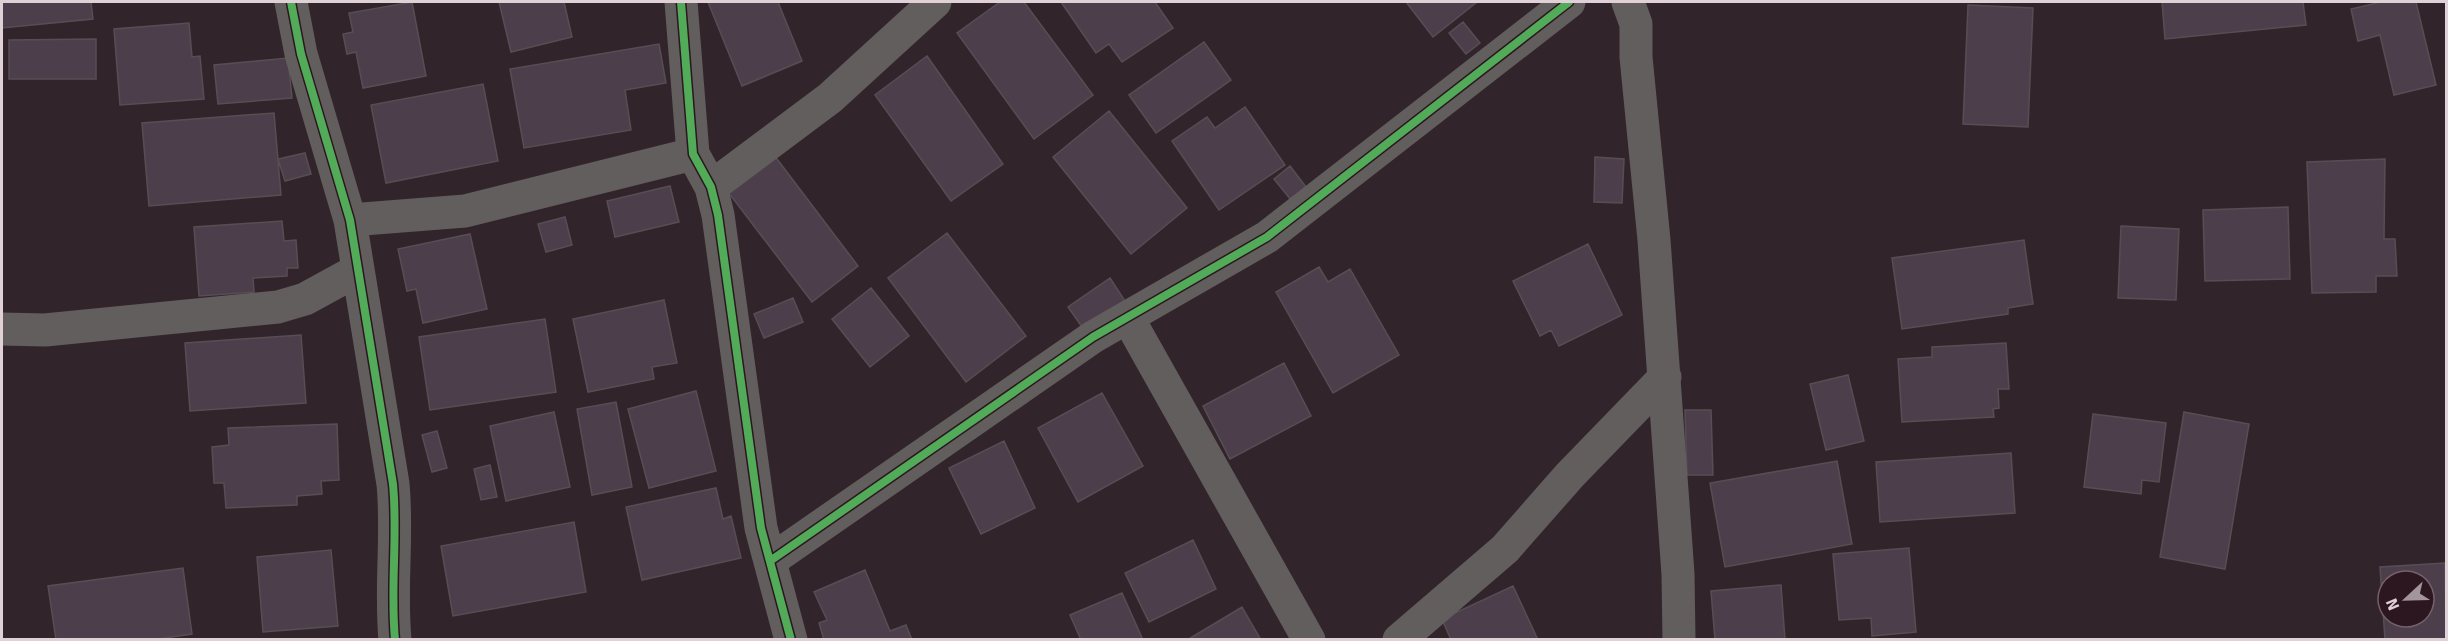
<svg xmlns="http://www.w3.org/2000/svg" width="2448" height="641" font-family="Signika,sans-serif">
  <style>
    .building { fill: #4c3f4b; stroke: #574e54; stroke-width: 1.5; fill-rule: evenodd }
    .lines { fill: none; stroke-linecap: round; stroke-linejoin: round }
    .minor { stroke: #635e5e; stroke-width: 33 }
    .cycleway-casing { stroke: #2c1720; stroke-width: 11 }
    .cycleway { stroke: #51ab58; stroke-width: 8 }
  </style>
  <rect width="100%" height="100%" fill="#31252b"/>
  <path class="building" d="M 2,2 L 91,2 L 93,19 L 2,28 Z
    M 412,2 L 426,76 L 363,88 L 356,52 L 347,54 L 343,34 L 353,32 L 349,13 Z
    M 499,2 L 564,2 L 572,37 L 511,52 Z
    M 708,2 L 778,2 L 802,61 L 742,86 Z
    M 1000,2 L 1024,2 L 1093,95 L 1034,139 L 957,33 Z
    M 1061,2 L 1155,2 L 1173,28 L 1122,62 L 1109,44 L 1096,53 Z
    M 1406,2 L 1477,2 L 1433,37 Z
    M 2162,2 L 2303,2 L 2306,25 L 2165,39 Z
    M 2381,2 L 2416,2 L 2436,85 L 2394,95 L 2380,35 L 2358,41 L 2351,9 Z
    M 1968,5 L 2033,8 L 2028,127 L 1963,124 Z
    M 1463,22 L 1480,43 L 1466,54 L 1449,33 Z
    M 189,23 L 192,57 L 200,56 L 204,99 L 120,105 L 114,29 Z
    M 96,39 L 96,79 L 9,79 L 9,40 Z
    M 1204,42 L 1231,80 L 1156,133 L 1129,95 Z
    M 659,44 L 666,83 L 625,90 L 631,130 L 524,148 L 510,69 Z
    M 927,56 L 1003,164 L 951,201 L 875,95 Z
    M 288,58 L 292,98 L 218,104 L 214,65 Z
    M 483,84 L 498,161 L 386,183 L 371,105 Z
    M 1245,107 L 1285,165 L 1219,210 L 1172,141 L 1207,117 L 1215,128 Z
    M 1109,111 L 1187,208 L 1131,254 L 1053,157 Z
    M 274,113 L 281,195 L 149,206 L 142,123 Z
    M 305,153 L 311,174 L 285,181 L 278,159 Z
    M 774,155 L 858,266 L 812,302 L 728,192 Z
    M 1595,157 L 1624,159 L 1622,203 L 1594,202 Z
    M 2385,159 L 2384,239 L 2395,239 L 2397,276 L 2376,276 L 2376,292 L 2312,293 L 2307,162 Z
    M 1290,166 L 1306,187 L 1291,200 L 1274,179 Z
    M 670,186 L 679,222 L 615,237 L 607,201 Z
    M 2288,207 L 2290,279 L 2205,281 L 2203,210 Z
    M 565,217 L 572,245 L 546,252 L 538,224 Z
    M 282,221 L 284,241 L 296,240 L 298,268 L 287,268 L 287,276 L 253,278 L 254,292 L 199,296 L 194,227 Z
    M 2121,226 L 2179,229 L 2176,300 L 2118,298 Z
    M 947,233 L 1026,336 L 966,382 L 888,278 Z
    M 470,234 L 487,309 L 423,323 L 416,289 L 407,291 L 398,249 Z
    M 2024,240 L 2033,304 L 2008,308 L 2008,314 L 1902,329 L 1892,258 Z
    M 1588,244 L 1622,315 L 1559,346 L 1551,330 L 1540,336 L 1513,281 Z
    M 1319,267 L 1328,282 L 1350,269 L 1399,355 L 1333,393 L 1276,292 Z
    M 1110,278 L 1125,301 L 1084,330 L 1068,307 Z
    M 871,288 L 909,336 L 870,367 L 832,319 Z
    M 793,298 L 803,322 L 764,338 L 754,314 Z
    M 664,300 L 677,363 L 652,367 L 654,379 L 588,392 L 573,319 Z
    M 545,319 L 556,392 L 430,410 L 419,337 Z
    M 301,335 L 306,403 L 190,411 L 185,343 Z
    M 2006,343 L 2009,389 L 1998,389 L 1999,408 L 1993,409 L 1994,417 L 1902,422 L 1898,359 L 1932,357 L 1932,347 Z
    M 1284,363 L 1311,416 L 1230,459 L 1203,406 Z
    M 1848,375 L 1864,441 L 1826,450 L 1810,384 Z
    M 696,391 L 716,471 L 649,488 L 628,409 Z
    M 1102,393 L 1143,466 L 1078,502 L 1038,428 Z
    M 616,402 L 632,487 L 592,495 L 577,409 Z
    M 1685,410 L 1711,410 L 1713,475 L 1687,475 Z
    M 554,412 L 570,487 L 506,501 L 490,426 Z
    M 2184,412 L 2249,424 L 2225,569 L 2160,557 Z
    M 2093,414 L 2166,423 L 2159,482 L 2142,480 L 2141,494 L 2084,487 Z
    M 337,424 L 339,480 L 321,481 L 322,494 L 297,496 L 297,505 L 226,508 L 224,483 L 214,483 L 212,447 L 229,445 L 228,428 Z
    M 437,431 L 447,468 L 432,472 L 422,435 Z
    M 1004,441 L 1035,508 L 981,534 L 949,468 Z
    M 2011,453 L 2015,513 L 1880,522 L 1876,462 Z
    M 1837,461 L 1852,544 L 1725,567 L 1710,483 Z
    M 490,465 L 497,497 L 481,500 L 474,469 Z
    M 716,488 L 723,519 L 731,516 L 741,558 L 642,580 L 626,507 Z
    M 574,522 L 586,592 L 453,616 L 441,546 Z
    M 1193,540 L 1216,589 L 1149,622 L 1125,573 Z
    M 1909,548 L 1916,632 L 1872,636 L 1871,618 L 1839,620 L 1833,554 Z
    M 331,550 L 338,626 L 263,632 L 257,557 Z
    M 2445,563 L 2446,640 L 2385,640 L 2380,567 ZM 2388,581 L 2424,581 L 2424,617 L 2388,617 Z
    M 183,568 L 192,634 L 151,640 L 56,640 L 48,586 Z
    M 865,570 L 890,631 L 906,625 L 912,640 L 824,640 L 819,623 L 827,620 L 814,592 Z
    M 1781,585 L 1785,640 L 1715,640 L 1711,591 Z
    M 1513,586 L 1538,640 L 1451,640 L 1442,619 Z
    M 1122,593 L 1143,640 L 1081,640 L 1070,615 Z
    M 1242,607 L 1261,640 L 1187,640 Z"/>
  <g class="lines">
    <path class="minor" d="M 291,2 L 301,54 L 350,220 L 393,484 C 398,536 390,587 395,640
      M 681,2 L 693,154 L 711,187 L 718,215 L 761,528 L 791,640
      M 1628,2 L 1636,24 L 1636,57 L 1654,240 L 1678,574 L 1679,640
      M 711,187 L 830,98 L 935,2
      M 350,220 L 465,211 L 693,154
      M 1128,318 L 1309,640
      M 2,329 L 45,330 L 278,307 L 305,299 L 358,270
      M 770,561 L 1093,337 L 1267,237 L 1569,2
      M 1399,640 L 1505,549 L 1570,475 L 1665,377"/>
    <defs>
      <path id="cycleway" d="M 291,2 L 301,54 L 350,220 L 393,484 C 398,536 390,587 395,640
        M 681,2 L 693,154 L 711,187 L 718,215 L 761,528 L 791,640
        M 770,561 L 1093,337 L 1267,237 L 1569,2"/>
    </defs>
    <use href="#cycleway" class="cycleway-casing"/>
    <use href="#cycleway" class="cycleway"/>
  </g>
  <rect width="2448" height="641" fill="none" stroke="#e0d1d7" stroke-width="6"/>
  <g transform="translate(2406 599) rotate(248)"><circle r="28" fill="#2c1720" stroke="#746169" stroke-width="1.5"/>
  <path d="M0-4.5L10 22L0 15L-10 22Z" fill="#a3959b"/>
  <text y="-9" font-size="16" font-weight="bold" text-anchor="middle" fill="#e0d1d7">N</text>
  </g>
</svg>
